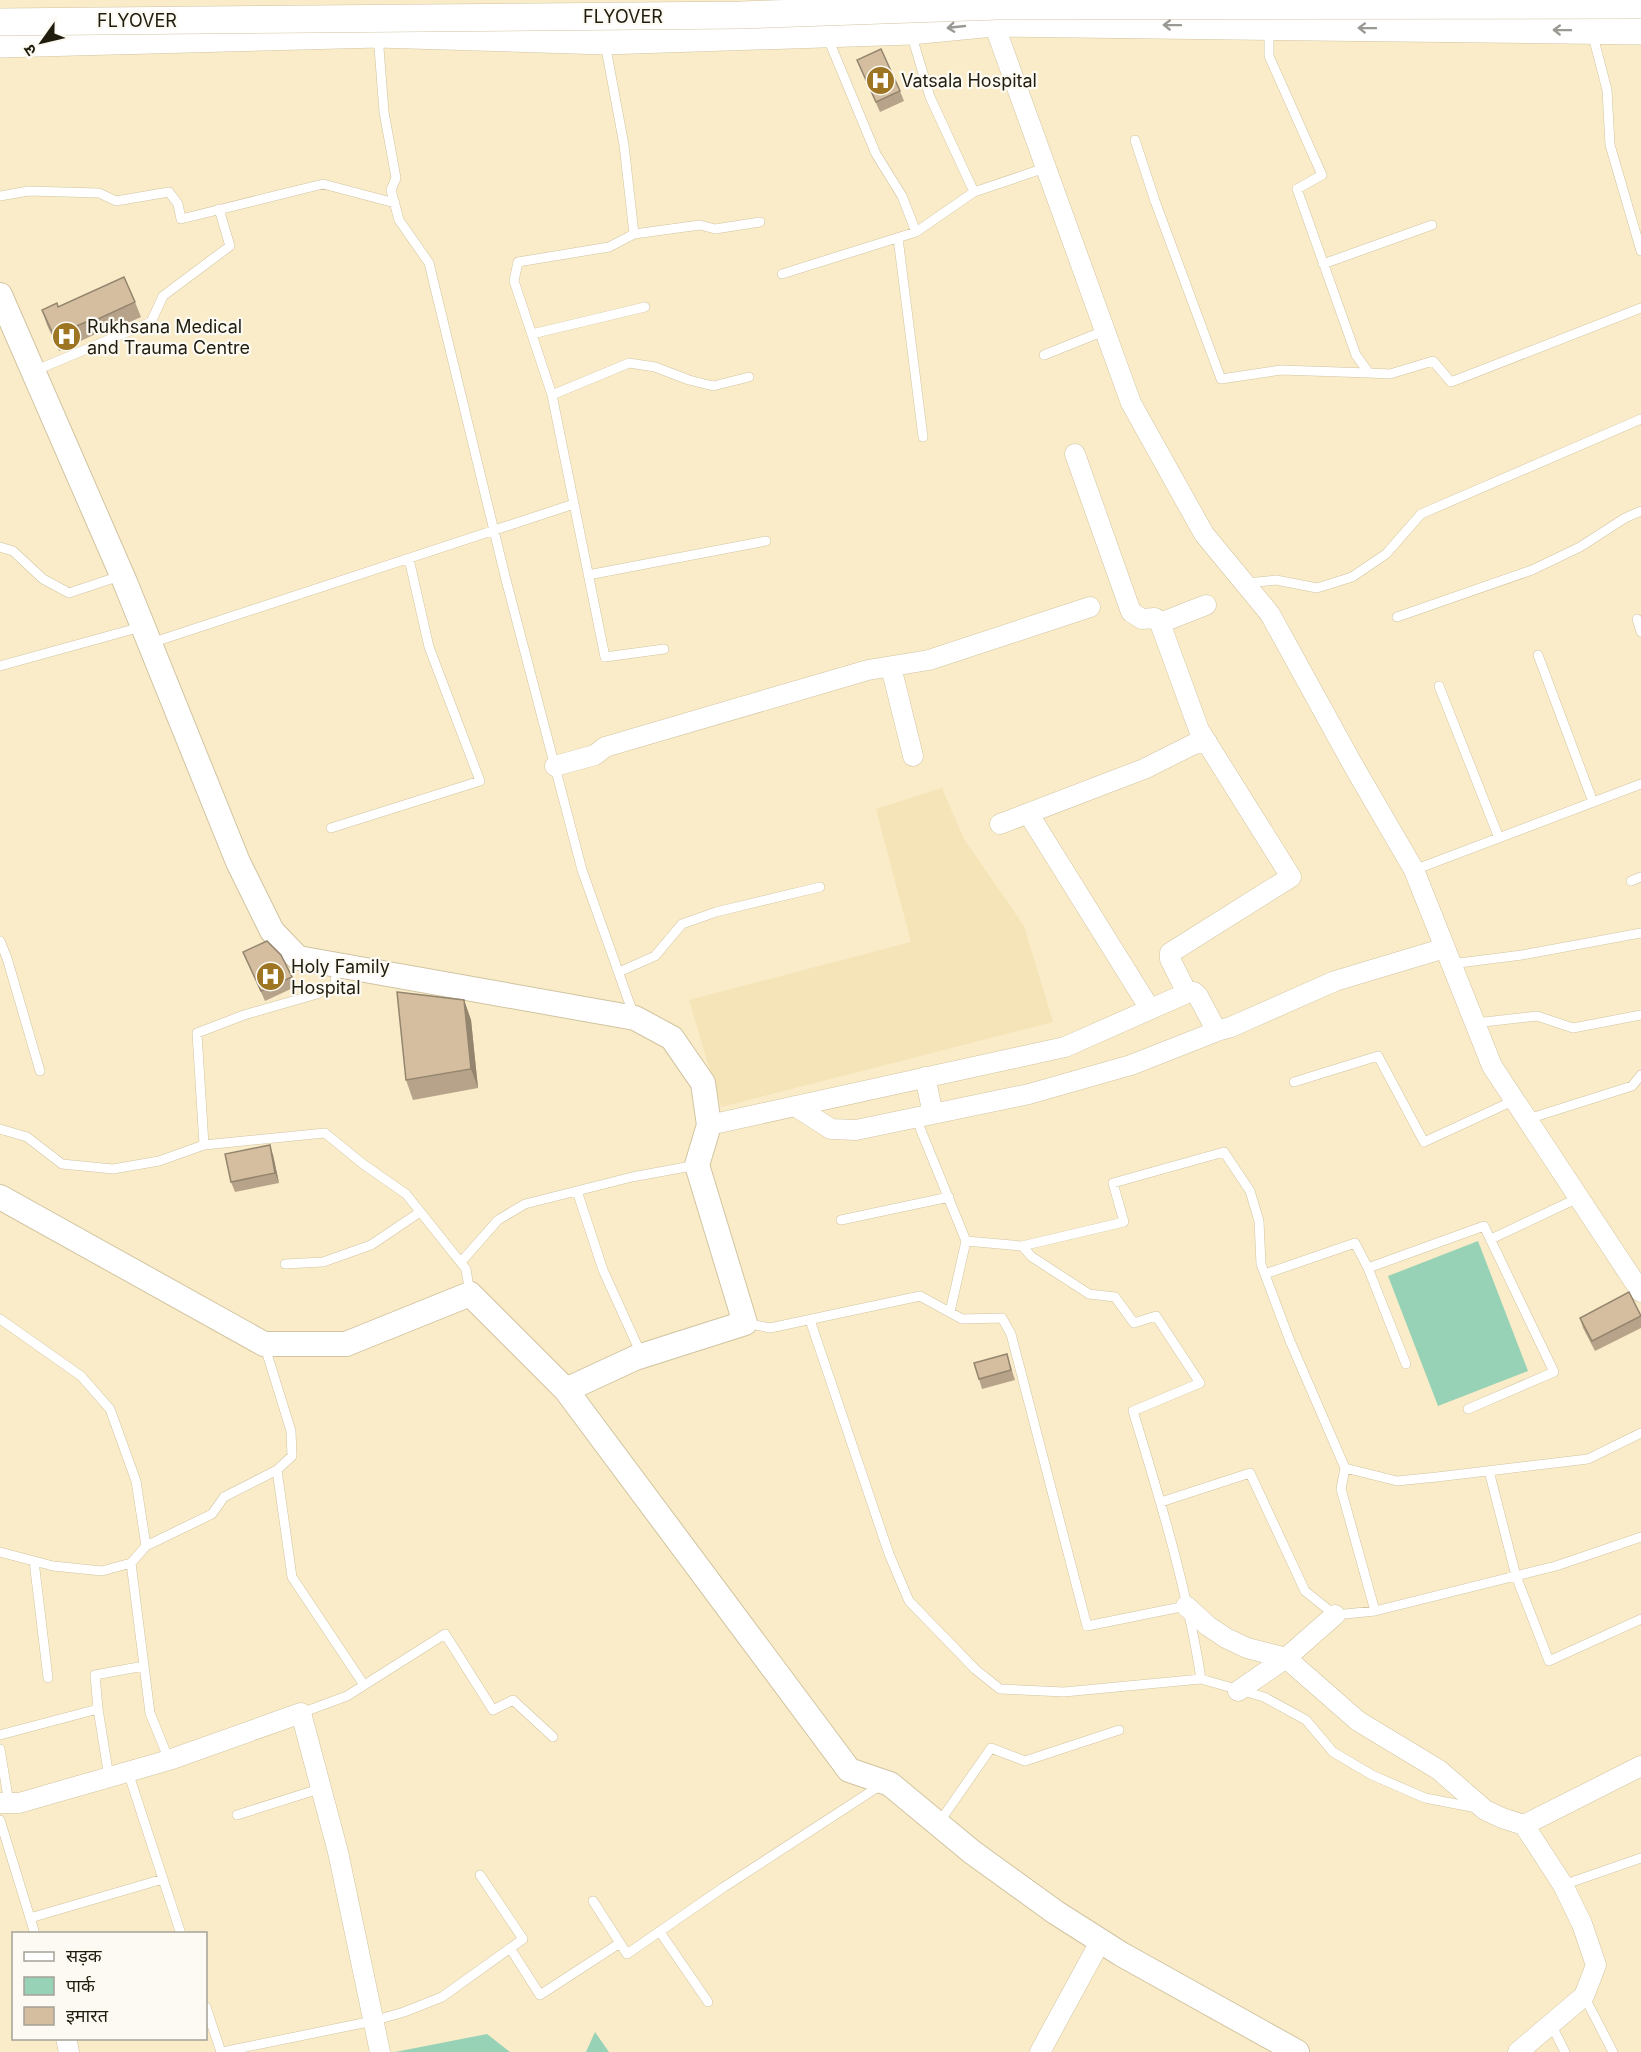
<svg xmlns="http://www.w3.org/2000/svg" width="1641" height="2052" font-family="Inter,'Noto Sans Devanagari',sans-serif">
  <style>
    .built { fill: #f4e4b8 }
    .green { fill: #97d2b6 }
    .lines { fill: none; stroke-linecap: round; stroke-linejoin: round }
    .service-casing { stroke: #d1c4a1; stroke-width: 10 }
    .minor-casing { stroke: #d1c4a1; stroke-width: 21 }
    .tertiary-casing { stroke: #d1c4a1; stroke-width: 26 }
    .secondary-casing { stroke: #d1c4a1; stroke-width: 28 }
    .service { stroke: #fff; stroke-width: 9 }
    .minor { stroke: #fff; stroke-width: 20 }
    .tertiary { stroke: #fff; stroke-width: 24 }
    .secondary { stroke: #fff; stroke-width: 27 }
    .secondary-bridge-casing { stroke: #d1c4a1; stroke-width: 28; stroke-linecap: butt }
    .secondary-bridge { stroke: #fff; stroke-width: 27 }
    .wall { fill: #b6a389 }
    .shaded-wall { fill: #94856f }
    .building { fill: #d4be9f; stroke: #94856f; stroke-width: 1.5 }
    .oneway { stroke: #9b9993 }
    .labels { text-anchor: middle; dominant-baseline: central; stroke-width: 4.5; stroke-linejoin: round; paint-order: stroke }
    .street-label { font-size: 18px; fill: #201c0e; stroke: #fdfaf3 }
    .poi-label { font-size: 18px; fill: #201c0e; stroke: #fdfaf3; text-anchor: start }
  </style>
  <rect width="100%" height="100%" fill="#faecc8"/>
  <path class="built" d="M 942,788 L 964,839 L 1024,926 L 1053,1022 L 721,1107 L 689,1000 L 911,942 L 876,809 Z"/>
  <path class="green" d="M 1478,1241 L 1528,1371 L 1438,1406 L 1388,1276 Z
    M 595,2032 L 609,2052 L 586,2052 Z
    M 487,2034 L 510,2052 L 395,2052 Z"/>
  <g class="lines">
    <defs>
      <path id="service" d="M 1269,29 L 1269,56 L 1322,175 L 1297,189 L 1356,355 L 1369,373 L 1390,374 L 1433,361 L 1451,382 L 1641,308
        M 1592,32 L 1607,90 L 1610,145 L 1641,251
        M 911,33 L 930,97 L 974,192
        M 378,35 L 384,112 L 396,178 L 391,190 L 399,220 L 429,263 L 505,576 L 582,870 L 634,1016
        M 827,36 L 876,154 L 902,196 L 916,232
        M 605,43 L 624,145 L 634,234
        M 1135,140 L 1155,201 L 1221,379 L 1281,370 L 1369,373
        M 0,196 L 28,191 L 99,193 L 116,201 L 169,192 L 178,204 L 181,219 L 323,184 L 395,203
        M 898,238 L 923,437
        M 1323,264 L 1432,225
        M 782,274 L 916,232 L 974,192 L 1045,168
        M 532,334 L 645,307
        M 1044,355 L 1104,331
        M 34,371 L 151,322 L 163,296 L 230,246 L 219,209
        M 552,395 L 629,363 L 655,367 L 689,380 L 713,386 L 749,377
        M 0,547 L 13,551 L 43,579 L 69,593 L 120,576
        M 588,575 L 766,541
        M 1247,583 L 1276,580 L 1317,588 L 1352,577 L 1386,554 L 1421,514 L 1641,419
        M 1397,617 L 1532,570 L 1580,547 L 1625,518 L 1641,511
        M 1637,619 L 1641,632
        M 151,643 L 574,504
        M 664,649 L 605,657 L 552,395 L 514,281 L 518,262 L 609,247 L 634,234 L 700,225 L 715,229 L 760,222
        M 1538,655 L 1593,802
        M 0,666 L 141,627
        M 1439,686 L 1499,838
        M 331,828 L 480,781 L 429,647 L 409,559
        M 1414,870 L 1641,784
        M 1631,881 L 1641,877
        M 0,941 L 7,958 L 40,1071
        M 1451,964 L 1522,955 L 1641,933
        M 337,966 L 335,984 L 317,994 L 244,1015 L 197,1033 L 204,1145 L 325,1133 L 363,1164 L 406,1194 L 466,1269 L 470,1294
        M 619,972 L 655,956 L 682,924 L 716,912 L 820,887
        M 1475,1023 L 1537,1016 L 1573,1028 L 1641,1015
        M 1294,1082 L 1378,1056 L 1424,1142 L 1515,1100
        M 1528,1119 L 1632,1086 L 1641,1075
        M 920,1128 L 966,1241 L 950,1312
        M 0,1129 L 27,1137 L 62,1164 L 113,1169 L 159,1161 L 204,1145
        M 577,1191 L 603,1270 L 642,1356
        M 841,1220 L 949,1197
        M 1491,1239 L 1580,1197
        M 966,1241 L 1022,1246 L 1124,1222 L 1113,1183 L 1224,1152 L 1250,1191 L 1259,1221 L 1261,1264 L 1290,1341 L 1345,1468 L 1341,1489 L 1375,1611
        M 1022,1246 L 1032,1257 L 1089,1294 L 1115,1297 L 1134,1323 L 1156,1316 L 1200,1383 L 1133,1411 C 1160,1499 1187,1588 1201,1679
        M 461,1262 L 498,1220 L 525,1204 L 632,1177 L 697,1165
        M 285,1264 L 323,1262 L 371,1245 L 420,1212
        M 1368,1268 L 1484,1226 L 1554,1372 L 1468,1409
        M 1265,1274 L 1355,1243 L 1368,1268 L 1406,1364
        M 0,1319 L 81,1376 L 110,1409 L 136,1481 L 146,1546
        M 810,1320 L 889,1554 L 909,1601 L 975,1669 L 1000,1689 L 1064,1692 L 1201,1679 L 1264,1697 L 1306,1720 L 1333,1752 L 1372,1775 L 1425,1798 L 1477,1808
        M 746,1323 L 770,1328 L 920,1296 L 962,1319 L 1002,1318 L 1011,1334 L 1087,1626 L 1186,1606
        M 1345,1468 L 1397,1481 L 1437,1477 L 1588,1459 L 1641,1433
        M 277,1470 L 292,1577 L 364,1685
        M 1489,1471 L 1516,1576 L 1549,1661 L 1641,1619
        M 1161,1502 L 1250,1473 L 1305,1591 L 1335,1615 L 1375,1611 L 1556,1566 L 1641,1537
        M 0,1552 L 53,1566 L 102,1571 L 131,1563 L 146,1546 L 212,1514 L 224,1497 L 277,1470 L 292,1456 L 291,1431 L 265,1347
        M 34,1561 L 48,1678
        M 131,1563 L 150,1713 L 169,1760
        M 301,1713 L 347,1696 L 445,1634 L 493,1710 L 513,1700 L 553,1737
        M 0,1735 L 98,1709
        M 0,1749 L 9,1803
        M 128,1772 L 181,1934
        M 109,1777 L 98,1709 L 95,1675 L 144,1666
        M 237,1815 L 322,1788
        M 0,1820 L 35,1934
        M 938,1824 L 991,1748 L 1025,1761 L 1119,1730
        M 1563,1885 L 1641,1858
        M 593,1901 L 627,1954 L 724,1887 L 881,1785
        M 30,1918 L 163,1879
        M 660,1932 L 708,2002
        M 510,1948 L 540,1995 L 620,1943
        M 1584,1996 L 1613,2052
        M 206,2007 L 221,2052
        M 1551,2024 L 1565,2052
        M 222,2052 L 373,2021 L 404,2012 L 442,1997 L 523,1939 L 480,1875"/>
      <path id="minor" d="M 990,13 L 1131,403 L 1204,534 L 1270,614 L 1353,765 L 1414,870 L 1492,1066 L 1641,1292
        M 1075,454 L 1131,612 L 1142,619 L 1155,618 L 1160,623 L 1206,605
        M 1160,623 L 1199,730 L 1291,877 L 1170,953 L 1170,959 L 1187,993
        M 891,667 L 913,756
        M 555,766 L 595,755 L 605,747 L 868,670 L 929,660 L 1090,607
        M 1028,813 L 1150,1009
        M 1000,824 L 1144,769 L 1194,744 L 1207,742
        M 925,1077 L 933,1114
        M 795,1106 L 831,1129 L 856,1130 L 1029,1094 L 1131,1065 L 1220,1030
        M 709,1125 L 1065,1047 L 1187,993 L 1194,992 L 1198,996 L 1214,1026 L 1220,1030 L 1231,1027 L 1335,981 L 1445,948
        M 1186,1606 L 1208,1626 L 1226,1638 L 1247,1648 L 1286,1658 L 1358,1721 L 1439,1770 L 1485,1810 L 1502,1818 L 1524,1825
        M 1238,1691 L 1286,1658 L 1335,1615
        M 0,1803 L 19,1803 L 169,1760 L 301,1713 L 338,1852 L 380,2052
        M 66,2038 L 69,2052
        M 1040,2052 L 1101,1940
        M 1518,2052 L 1584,1996 L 1596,1965 L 1582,1924 L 1563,1885 L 1524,1825 L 1641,1766"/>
      <path id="tertiary" d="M 0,295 L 125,582 L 238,862 L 272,931 L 298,958 L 635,1018 L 672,1038 L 703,1083 L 709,1125 L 697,1165 L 745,1323 L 635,1358 L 566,1390
        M 0,1197 L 264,1344 L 346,1344 L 470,1294 L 566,1390 L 849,1770 L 890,1784 L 972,1852 L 1055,1912 L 1121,1954 L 1297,2052"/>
      <path id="secondary" d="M 0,44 L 378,34 L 605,41 L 911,31 L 993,23 L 1641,31"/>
    </defs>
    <use href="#service" class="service-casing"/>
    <use href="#minor" class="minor-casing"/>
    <use href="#tertiary" class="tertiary-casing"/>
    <use href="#secondary" class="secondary-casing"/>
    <use href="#service" class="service"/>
    <use href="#minor" class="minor"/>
    <use href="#tertiary" class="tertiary"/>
    <use href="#secondary" class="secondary"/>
    <defs>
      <path id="secondary-bridge" d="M 0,22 L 741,15 L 998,6 L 1641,5"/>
    </defs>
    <use href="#secondary-bridge" class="secondary-bridge-casing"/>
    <use href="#secondary-bridge" class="secondary-bridge"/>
  </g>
  <path class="wall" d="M 857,60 L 900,91 L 904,101 L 880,112 Z
    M 135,302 L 141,317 L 101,335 L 100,332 L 59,351 L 47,325 L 42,310 L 58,307 Z
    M 243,952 L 292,977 L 295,987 L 265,1001 Z
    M 464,1000 L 471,1020 L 478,1088 L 413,1100 L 406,1080 Z
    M 273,1155 L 279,1183 L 235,1192 L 231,1182 Z
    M 1641,1315 L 1641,1328 L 1595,1351 L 1583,1328 L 1580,1318 Z
    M 1007,1354 L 1015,1380 L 982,1389 L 979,1379 Z"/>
  <path class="shaded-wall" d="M 464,1000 L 471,1020 L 478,1088 L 471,1069 Z
    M 270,1145 L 273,1155 L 279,1183 L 275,1173 Z"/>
  <path class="building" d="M 881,49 L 900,91 L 876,102 L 857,60 Z
    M 124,277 L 135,302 L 96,320 L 95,318 L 54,336 L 42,310 L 57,303 L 58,307 Z
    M 267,941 L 281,955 L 292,977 L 261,991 L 243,952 Z
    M 397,992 L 464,1000 L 471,1069 L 406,1080 Z
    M 270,1145 L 275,1173 L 231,1182 L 225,1154 Z
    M 1629,1292 L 1641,1316 L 1592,1341 L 1580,1318 Z
    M 1007,1354 L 1011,1370 L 979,1379 L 974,1363 Z"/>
  <defs><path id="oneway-shaft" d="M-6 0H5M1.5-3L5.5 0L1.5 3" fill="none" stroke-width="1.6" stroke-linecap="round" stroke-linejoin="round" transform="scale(1.5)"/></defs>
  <g class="oneway">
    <use href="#oneway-shaft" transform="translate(1172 25) rotate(-179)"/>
    <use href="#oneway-shaft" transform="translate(956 27) rotate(174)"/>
    <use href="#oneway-shaft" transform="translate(1367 28) rotate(-179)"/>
    <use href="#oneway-shaft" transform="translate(1562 30) rotate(-179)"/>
  </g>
  <defs>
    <symbol id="hospital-disc" viewBox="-11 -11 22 22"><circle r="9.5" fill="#9e7523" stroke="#fdfaf3"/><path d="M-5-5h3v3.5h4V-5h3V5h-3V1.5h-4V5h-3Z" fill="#fff"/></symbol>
  </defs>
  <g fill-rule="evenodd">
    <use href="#hospital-disc" x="864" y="64" width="33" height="33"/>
    <use href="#hospital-disc" x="50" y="320" width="33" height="33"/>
    <use href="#hospital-disc" x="254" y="960" width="33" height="33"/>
  </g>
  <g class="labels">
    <g class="street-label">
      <text x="623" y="16">FLYOVER</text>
      <text x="137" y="20">FLYOVER</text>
    </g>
    <g class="poi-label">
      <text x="901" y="80">Vatsala Hospital</text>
      <text x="87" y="326">Rukhsana Medical<tspan x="87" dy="21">and Trauma Centre</tspan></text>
      <text x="291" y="966">Holy Family<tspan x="291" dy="21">Hospital</tspan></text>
    </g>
  </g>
  <rect x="12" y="1932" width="195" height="108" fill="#fdfaf3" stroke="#a5a197" stroke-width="1.5"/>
  <rect x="24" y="1952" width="30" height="9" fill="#ffffff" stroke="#a5a197" stroke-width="1.5"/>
  <text x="66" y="1962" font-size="18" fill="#201c0e">सड़क</text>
  <rect x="24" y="1977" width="30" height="18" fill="#97d2b6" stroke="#a5a197" stroke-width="1.5"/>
  <text x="66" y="1992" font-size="18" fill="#201c0e">पार्क</text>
  <rect x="24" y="2007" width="30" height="18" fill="#d4be9f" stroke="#a5a197" stroke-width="1.5"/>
  <text x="66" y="2022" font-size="18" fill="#201c0e">इमारत</text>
  <g transform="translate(42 42) rotate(236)" stroke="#fdfaf3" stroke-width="4.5" paint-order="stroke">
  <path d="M0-4.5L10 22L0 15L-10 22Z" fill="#201c0e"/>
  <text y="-9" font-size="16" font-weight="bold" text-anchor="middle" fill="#201c0e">उ</text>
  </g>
</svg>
